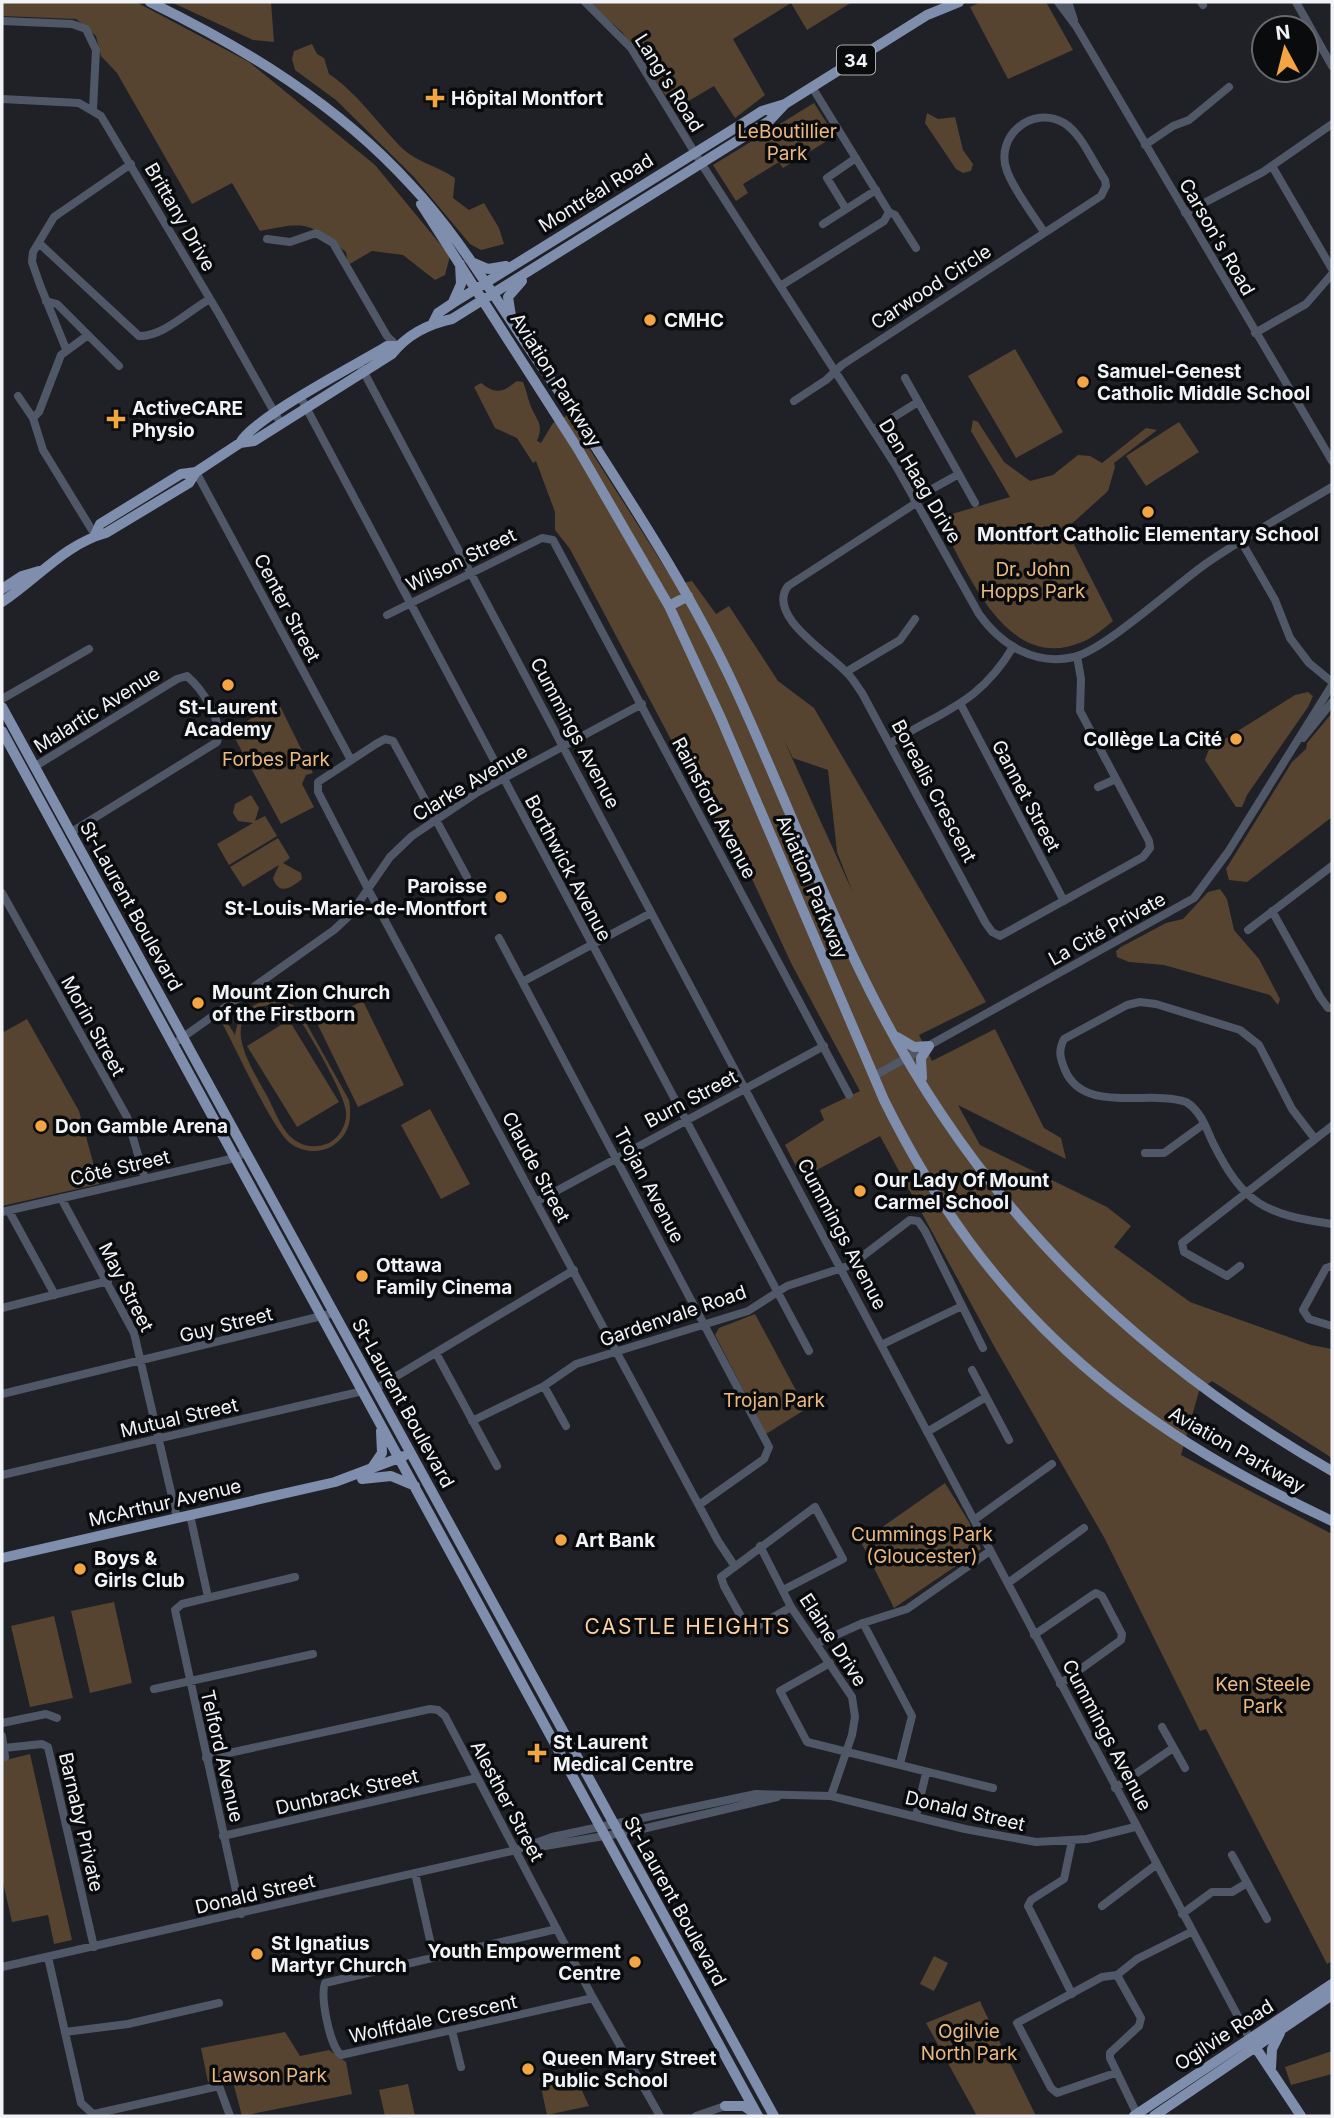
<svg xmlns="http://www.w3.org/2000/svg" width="1334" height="2118" font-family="Inter,sans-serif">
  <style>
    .green { fill: #564431; fill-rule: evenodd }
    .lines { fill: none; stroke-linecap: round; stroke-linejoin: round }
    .minor { stroke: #505867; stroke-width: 8 }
    .major { stroke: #7f8ead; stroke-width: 10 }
    .poi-dot { fill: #f3a443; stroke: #0a0b0d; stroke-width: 2.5 }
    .labels { text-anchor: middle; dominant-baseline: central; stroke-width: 7; stroke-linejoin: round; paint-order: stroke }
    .shield { fill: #0a0b0d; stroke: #acadb1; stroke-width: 2 }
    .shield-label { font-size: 18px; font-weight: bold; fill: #f1f3f7 }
    .street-label { font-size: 19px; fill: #f1f3f7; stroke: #0a0b0d }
    .poi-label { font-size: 19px; font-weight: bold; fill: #f1f3f7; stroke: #0a0b0d; text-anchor: start }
    .park-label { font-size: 19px; fill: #e9b883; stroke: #0a0b0d }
    .neighbourhood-label { font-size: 21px; letter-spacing: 2px; fill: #ffd1a2; stroke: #0a0b0d }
  </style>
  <rect width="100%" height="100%" fill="#1f2127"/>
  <path class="green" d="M 2,2 L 136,2 L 249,62 L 375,165 L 450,256 L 445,275 L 435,280 L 403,255 L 372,251 L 348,265 L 346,252 C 308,223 309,221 260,231 L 232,183 L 192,204 L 117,73 L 101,56 L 96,36 L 76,19 L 2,16 Z
    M 171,2 L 271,2 L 274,42 L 253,40 Z
    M 588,2 L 852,2 L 807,30 L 791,3 L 733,39 L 765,95 L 735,118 L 714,86 L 675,109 L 622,32 Z
    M 981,2 L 1046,2 L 1073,50 L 1008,79 L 970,7 Z
    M 312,44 L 317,54 L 324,58 L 329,74 C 355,91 376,121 398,144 C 414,162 436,165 455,178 L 453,198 L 469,210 L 484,203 L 499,228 L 504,244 L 481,250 L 470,244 L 414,177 L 336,100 L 295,70 L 292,59 L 294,51 Z
    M 814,103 L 835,136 L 783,168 L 779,162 L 743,184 L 748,193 L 736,201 L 713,165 Z
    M 927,113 L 938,119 L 955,117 L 963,150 L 973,164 L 971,171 L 963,173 L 956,169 L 925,123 Z
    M 1015,349 L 1063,432 L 1016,458 L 968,376 Z
    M 517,381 L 523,382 C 527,391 528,401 532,409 C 539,423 543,426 537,441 L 541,443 L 553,423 L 568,415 L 676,585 L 692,581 L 716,614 L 729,606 L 778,681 L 814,708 L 986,1002 L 919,1035 L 932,1061 L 995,1029 L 1044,1128 L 1061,1138 L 1066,1159 L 958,1105 L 980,1145 L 1107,1207 L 1131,1226 L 1114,1247 L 1190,1302 L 1311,1345 L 1332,1349 L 1332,1458 L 1212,1381 L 1199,1391 L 1181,1455 L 1332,1534 L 1332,1961 L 1327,1964 L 1206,1729 L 1200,1731 L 1105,1539 L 994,1346 L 880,1136 L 802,1178 L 785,1145 L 824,1120 L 820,1110 L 860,1091 L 791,963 L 753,881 L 695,785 L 570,549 L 555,530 L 555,512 L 536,461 L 533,463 L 517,438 L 495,428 L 474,387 L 481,383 C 496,395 503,392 517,381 ZM 784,740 L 793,758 L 828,770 L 837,852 L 853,893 Z
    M 973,420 L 978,422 L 1004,462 L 1030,481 L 1053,475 L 1078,455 L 1090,456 L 1102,463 L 1146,428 L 1157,430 L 1114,463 L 1115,467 L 1108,491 L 1066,529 L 1113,621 C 1104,628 1093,638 1082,642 C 1005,675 967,569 938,518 L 1010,497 L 971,431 Z
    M 1179,422 L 1199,452 L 1146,486 L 1126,456 Z
    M 1308,692 L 1313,696 L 1308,707 L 1247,795 L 1242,807 L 1236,807 L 1205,760 L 1209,749 L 1295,695 Z
    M 278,702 L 313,773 L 306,775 L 302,784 L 314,807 L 281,824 L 231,731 Z
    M 1332,713 L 1332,817 L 1247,882 L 1229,880 L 1226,869 L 1292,762 L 1306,749 L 1307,743 Z
    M 251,795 L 259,808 L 255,821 L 265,816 L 277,836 L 229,865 L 217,844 L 253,823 L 238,821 L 233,813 L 235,804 Z
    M 278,838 L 290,858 L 283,863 L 301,873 L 302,879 C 291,888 279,896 273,878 L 279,865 L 243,887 L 230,867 Z
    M 1220,889 L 1227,899 L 1234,930 L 1259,959 L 1280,999 L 1278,1005 L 1270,995 L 1164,965 L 1129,962 L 1117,957 L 1116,951 L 1121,947 L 1166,923 L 1183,919 L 1208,892 Z
    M 272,999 L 293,1005 L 300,1012 L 349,1100 C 352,1118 350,1133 335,1144 C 323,1154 302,1153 290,1143 C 271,1127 237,1050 223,1025 L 227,1022 L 235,1035 C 238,1014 251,1003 272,999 ZM 274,1004 L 287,1007 L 298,1017 C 309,1033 346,1096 346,1112 C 347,1124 340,1137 329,1143 C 319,1147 308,1148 298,1142 C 282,1134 275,1110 266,1094 C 250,1065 214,1011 274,1004 Z
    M 363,1001 L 404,1085 L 358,1107 L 317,1023 Z
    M 27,1019 L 79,1111 L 99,1184 L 2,1206 L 2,1033 Z
    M 289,1020 L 339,1102 L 297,1127 L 247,1046 Z
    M 430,1109 L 470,1184 L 441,1199 L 401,1125 Z
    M 755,1314 L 806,1409 L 766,1434 L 715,1335 L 719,1328 Z
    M 945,1483 L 969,1522 L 981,1549 L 894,1608 L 861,1542 Z
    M 114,1602 L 132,1683 L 90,1693 L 71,1611 Z
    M 54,1616 L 73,1698 L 30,1707 L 11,1626 Z
    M 30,1754 L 72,1940 L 54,1944 L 48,1915 L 12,1922 L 2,1878 L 2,1761 Z
    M 934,1956 L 948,1963 L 934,1991 L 920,1984 Z
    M 980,2001 L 984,2010 L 1036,2116 L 977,2116 L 926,2023 Z
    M 285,2032 L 300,2056 L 329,2050 L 346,2062 L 352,2094 L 242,2116 L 232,2078 L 208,2082 L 201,2048 Z
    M 1332,2051 L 1332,2074 L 1291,2085 L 1285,2067 Z
    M 566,2075 L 578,2082 L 589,2106 L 547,2115 L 539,2078 Z
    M 408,2084 L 415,2116 L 385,2116 L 379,2090 Z"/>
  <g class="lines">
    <path class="minor" d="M 585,2 L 631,48 L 701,163 L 896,466 L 979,614 C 1001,645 1035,666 1074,657 C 1104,650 1175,586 1204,565 C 1245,536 1290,512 1332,487
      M 1058,2 L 1076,26 L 1332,461
      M 1068,2 L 1074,20
      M 1201,2 L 1203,5
      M 1296,2 L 1332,66
      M 2,21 L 72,24 L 86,29 L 96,50 L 93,109
      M 812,87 L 889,212 L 895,215 L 916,248
      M 2,99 L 79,103 L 101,116 L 219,314 L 281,424
      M 1145,145 L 1173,126 L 1189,120 L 1229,87
      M 1272,166 L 1332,269
      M 846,209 L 827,178 L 856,158
      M 1185,213 L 1263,172 L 1332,124
      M 823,224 L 876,190
      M 267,239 L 290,242 L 316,233 L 333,243 L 387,336 L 397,346
      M 41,245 L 139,336 C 163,337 188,311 210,299
      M 782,285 L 884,221 L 889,212
      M 46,301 L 57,304 L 119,366
      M 1255,333 L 1306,304 L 1332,274
      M 66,349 L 40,285 L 32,262 L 33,252 L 54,217 L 131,164
      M 359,363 L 1250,2039
      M 905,378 L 975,503
      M 18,396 L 33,418 L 43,450 L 95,535
      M 301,398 L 809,1351
      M 794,401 L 826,380 L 842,365 L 1101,196 L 1106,186 L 1105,180 C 1093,163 1082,134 1064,123 C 1032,104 994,137 1007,171 C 1015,192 1032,213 1044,232
      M 33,418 L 39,412 L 61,355 L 88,335
      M 873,430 L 918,402
      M 196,472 L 351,760
      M 914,499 L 959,474
      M 916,503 L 788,586 C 766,615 827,652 845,671 C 852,677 857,686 862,693 L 985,922 L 992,932 L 1000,936 L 1143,857 L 1150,848 L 1149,841 L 1080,711 L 1081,679 L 1077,656
      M 1241,541 L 1275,600 L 1290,638 L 1309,663 L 1332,682
      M 387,615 L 542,538 L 553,540 L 849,1095
      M 846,672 L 900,640 L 915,619
      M 2,699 L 89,649
      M 961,705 L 1064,901
      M 1303,738 L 1332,702
      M 891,743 C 943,710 979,704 1013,647
      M 34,767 L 177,679 L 187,676 C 203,690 223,720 217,742 L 70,833
      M 1098,787 L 1116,779
      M 467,877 L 393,741 L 385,739 L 376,744 L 318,782 L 318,792 L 368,889 L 718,1541 L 734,1565
      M 2,893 L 127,1117 L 145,1179
      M 1272,911 L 1320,997 L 1328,1008 L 1332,1008
      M 1248,930 L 1332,866
      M 499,938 L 769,1447 L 764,1459 L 699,1505
      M 524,981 L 651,913
      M 179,1040 L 334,930 L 350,915 L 390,857 L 412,836 L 478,792 L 642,704
      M 874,1076 L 1194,898 L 1228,852 L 1332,685
      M 1315,1139 L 1292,1109 L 1259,1045 L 1240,1030 L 1156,1004 L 1140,1002 L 1127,1005 L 1064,1039 C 1058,1051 1060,1058 1065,1070 C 1084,1115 1150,1089 1186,1102 C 1201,1111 1206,1128 1213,1143 C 1244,1205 1265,1214 1332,1224
      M 1145,1153 L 1164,1153 L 1204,1124
      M 61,1198 L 134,1333 L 177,1518
      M 536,1202 L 824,1046
      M 9,1211 L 55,1295
      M 2,1212 L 235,1158 L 245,1153
      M 1240,1266 L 1227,1276 L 1184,1252 L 1182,1243 L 1332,1126
      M 1332,1266 L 1326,1268 L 1303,1310 L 1309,1319 L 1332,1326
      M 2,1308 L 108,1281
      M 881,1345 L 962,1306
      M 436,1353 L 497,1466
      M 972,1370 L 1009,1440
      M 544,1386 L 566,1426
      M 375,1389 L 574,1270
      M 2,1394 L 334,1313
      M 472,1421 L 544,1386 L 576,1364 L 748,1311 L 787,1286 L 851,1265 L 910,1220 L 918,1221 L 925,1231 L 983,1348
      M 927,1432 L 986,1397
      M 2,1475 L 363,1391
      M 190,1515 L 208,1597
      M 974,1520 L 1052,1464
      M 760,1546 L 791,1607 L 852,1697 L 855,1717 L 852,1735 L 831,1796
      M 1008,1583 L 1084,1528
      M 783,1590 L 843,1559 L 815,1507 L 721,1577 L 724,1586 L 749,1631 L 791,1607
      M 863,1623 L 912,1716 L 900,1764
      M 1034,1635 L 1091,1596 L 1096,1593 L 1102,1596 L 1122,1634 L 1121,1640 L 1060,1684
      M 818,1643 L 863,1623 L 907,1609 L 990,1551
      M 830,1663 L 780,1691 L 807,1742 L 993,1788
      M 154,1689 L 313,1654
      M 2,1723 L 46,1714 L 57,1718
      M 1162,1727 L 1185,1768
      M 2,1736 L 5,1757
      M 4,1748 L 42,1744 L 48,1747 L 94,1947
      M 206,1758 L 430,1709 L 438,1710 L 445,1716 L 593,1998 L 660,2116
      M 1115,1788 L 1173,1748
      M 916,1816 L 926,1773
      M 223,1836 L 477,1778
      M 527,1849 L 634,1831 L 777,1797
      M 1232,1855 L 1267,1919
      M 415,1873 L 434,1958
      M 1102,1906 L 1157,1864
      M 241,1914 L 175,1610 L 182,1604 L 295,1577
      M 1182,1914 L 1212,1892 L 1232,1892 L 1247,1883
      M 557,1929 L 325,1983 C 320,1997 330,2047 341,2055 L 593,1998
      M 48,1957 L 81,2103 L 95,2116
      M 2,1967 L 516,1850 L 552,1837 L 756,1794 L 831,1796 L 965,1829 L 1036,1842 L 1087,1839 L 1135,1827
      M 1117,1975 L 1141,2018 L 1139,2026 L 1110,2053 L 1110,2058 L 1137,2114
      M 1072,1994 L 1028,1906 L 1031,1900 L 1064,1879 L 1072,1841
      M 452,2031 L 461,2067
      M 65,2032 L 128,2024 L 219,2003
      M 1115,2073 L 1057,2093 L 1051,2088 L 1017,2023 L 1102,1977 L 1117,1975 L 1137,1959 L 1191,1932
      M 94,2114 L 219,2086 L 230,2116
      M 696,2116 L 725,2106"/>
    <path class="major" d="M 150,2 C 246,49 337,104 410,184 C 450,226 481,276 513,324 C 536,360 561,393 584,429 C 638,513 693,597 735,688 C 801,831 853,984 942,1115 C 1042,1265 1176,1382 1332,1471
      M 421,204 L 578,449 L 669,606 L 720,716 L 884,1100 C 988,1310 1123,1423 1332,1521
      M 474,263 L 488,269 L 506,266
      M 453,302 L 461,284 L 460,264
      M 511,316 L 508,297 L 522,281
      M 433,323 L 438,313 L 453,303 L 740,125 L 762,111 L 785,104 L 927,15 L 959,2
      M 240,443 C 254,417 358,364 387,346 L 397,346
      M 95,535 L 100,524 L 181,474 L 196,472 L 240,443 L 254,441 L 392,354 C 406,336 428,324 452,319 L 769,121 L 785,104
      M 2,589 L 22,576 L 39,571
      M 2,602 C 37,579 65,544 106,533 L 189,483 L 196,472
      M 669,606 L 688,596
      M 2,707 L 774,2116
      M 2,731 L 758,2116
      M 897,1037 L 914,1047 L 929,1046
      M 922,1078 L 921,1058 L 929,1046
      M 371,1469 L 382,1453 L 381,1431
      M 362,1479 L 391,1476 L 415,1486
      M 2,1558 L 335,1482 L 404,1456
      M 1252,2042 L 1301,2116
      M 1271,2068 L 1272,2049 L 1280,2033
      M 725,2106 L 744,2106 L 753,2112
      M 1134,2116 L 1332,1984
      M 1154,2116 L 1332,1995"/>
  </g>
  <g class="poi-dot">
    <path d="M431.5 87.5h7v7h7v7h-7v7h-7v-7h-7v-7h7z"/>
    <circle cx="650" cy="320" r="7"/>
    <circle cx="1083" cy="382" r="7"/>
    <path d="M112.5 408.5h7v7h7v7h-7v7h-7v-7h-7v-7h7z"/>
    <circle cx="1148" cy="512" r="7"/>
    <circle cx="228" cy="685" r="7"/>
    <circle cx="1236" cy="739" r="7"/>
    <circle cx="501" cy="897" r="7"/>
    <circle cx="198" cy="1003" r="7"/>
    <circle cx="41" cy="1126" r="7"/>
    <circle cx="860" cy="1191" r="7"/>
    <circle cx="362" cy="1276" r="7"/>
    <circle cx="561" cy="1540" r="7"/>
    <circle cx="80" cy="1569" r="7"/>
    <path d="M533.5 1742.5h7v7h7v7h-7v7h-7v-7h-7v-7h7z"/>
    <circle cx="257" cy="1954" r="7"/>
    <circle cx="635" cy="1962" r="7"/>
    <circle cx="528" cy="2069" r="7"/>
  </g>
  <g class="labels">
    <rect class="shield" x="837" y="45.5" width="38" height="29" rx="5"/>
    <g class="shield-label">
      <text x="856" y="60">34</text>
    </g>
    <g class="street-label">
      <text transform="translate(669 83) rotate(58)">Lang's Road</text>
      <text transform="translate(596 193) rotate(-32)">Montréal Road</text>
      <text transform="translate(180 217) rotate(60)">Brittany Drive</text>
      <text transform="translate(1217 237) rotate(60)">Carson's Road</text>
      <text transform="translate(931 287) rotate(-33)">Carwood Circle</text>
      <text transform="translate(556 380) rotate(58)">Aviation Parkway</text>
      <text transform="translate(920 481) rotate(59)">Den Haag Drive</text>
      <text transform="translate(461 560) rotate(-26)">Wilson Street</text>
      <text transform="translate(287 608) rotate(62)">Center Street</text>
      <text transform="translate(97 710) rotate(-32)">Malartic Avenue</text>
      <text transform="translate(575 733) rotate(62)">Cummings Avenue</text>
      <text transform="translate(470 783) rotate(-31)">Clarke Avenue</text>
      <text transform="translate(934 791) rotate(62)">Borealis Crescent</text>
      <text transform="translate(1026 796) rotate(62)">Gannet Street</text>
      <text transform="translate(714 808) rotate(62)">Rainsford Avenue</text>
      <text transform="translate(568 868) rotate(62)">Borthwick Avenue</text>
      <text transform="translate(812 887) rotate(67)">Aviation Parkway</text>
      <text transform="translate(131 906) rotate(61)">St-Laurent Boulevard</text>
      <text transform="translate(1107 929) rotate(-29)">La Cité Private</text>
      <text transform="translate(93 1026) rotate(61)">Morin Street</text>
      <text transform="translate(691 1099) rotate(-28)">Burn Street</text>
      <text transform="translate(536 1167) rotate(62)">Claude Street</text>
      <text transform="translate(120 1168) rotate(-13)">Côté Street</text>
      <text transform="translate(649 1185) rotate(62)">Trojan Avenue</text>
      <text transform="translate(842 1234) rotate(62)">Cummings Avenue</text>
      <text transform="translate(126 1287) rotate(63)">May Street</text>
      <text transform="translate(673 1316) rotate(-19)">Gardenvale Road</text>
      <text transform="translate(226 1325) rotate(-14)">Guy Street</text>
      <text transform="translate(403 1403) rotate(61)">St-Laurent Boulevard</text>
      <text transform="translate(179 1418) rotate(-13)">Mutual Street</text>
      <text transform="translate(1237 1450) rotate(30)">Aviation Parkway</text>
      <text transform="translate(165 1503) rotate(-13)">McArthur Avenue</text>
      <text transform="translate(833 1640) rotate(57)">Elaine Drive</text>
      <text transform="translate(1107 1735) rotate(62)">Cummings Avenue</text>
      <text transform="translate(222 1756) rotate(77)">Telford Avenue</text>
      <text transform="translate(347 1792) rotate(-13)">Dunbrack Street</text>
      <text transform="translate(507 1801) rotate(62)">Alesther Street</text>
      <text transform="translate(965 1811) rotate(13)">Donald Street</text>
      <text transform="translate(81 1822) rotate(77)">Barnaby Private</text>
      <text transform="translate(255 1894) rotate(-13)">Donald Street</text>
      <text transform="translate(675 1901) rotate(61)">St-Laurent Boulevard</text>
      <text transform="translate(433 2019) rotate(-12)">Wolffdale Crescent</text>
      <text transform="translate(1224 2035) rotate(-33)">Ogilvie Road</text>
    </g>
    <g class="poi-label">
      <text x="451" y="98">Hôpital Montfort</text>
      <text x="664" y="320">CMHC</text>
      <text x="1097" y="371">Samuel-Genest<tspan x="1097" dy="22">Catholic Middle School</tspan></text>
      <text x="132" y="408">ActiveCARE<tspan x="132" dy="22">Physio</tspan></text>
      <text x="1148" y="534" text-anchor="middle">Montfort Catholic Elementary School</text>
      <text x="228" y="707" text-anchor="middle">St-Laurent<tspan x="228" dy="22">Academy</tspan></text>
      <text x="1222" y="739" text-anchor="end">Collège La Cité</text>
      <text x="487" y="886" text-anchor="end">Paroisse<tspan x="487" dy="22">St-Louis-Marie-de-Montfort</tspan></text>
      <text x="212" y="992">Mount Zion Church<tspan x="212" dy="22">of the Firstborn</tspan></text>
      <text x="55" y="1126">Don Gamble Arena</text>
      <text x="874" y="1180">Our Lady Of Mount<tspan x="874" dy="22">Carmel School</tspan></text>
      <text x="376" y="1265">Ottawa<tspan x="376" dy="22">Family Cinema</tspan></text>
      <text x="575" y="1540">Art Bank</text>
      <text x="94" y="1558">Boys &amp;<tspan x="94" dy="22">Girls Club</tspan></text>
      <text x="553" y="1742">St Laurent<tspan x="553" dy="22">Medical Centre</tspan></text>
      <text x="271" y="1943">St Ignatius<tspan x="271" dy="22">Martyr Church</tspan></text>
      <text x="621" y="1951" text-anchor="end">Youth Empowerment<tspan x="621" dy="22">Centre</tspan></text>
      <text x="542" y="2058">Queen Mary Street<tspan x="542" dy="22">Public School</tspan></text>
    </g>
    <g class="park-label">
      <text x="787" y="131">LeBoutillier<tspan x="787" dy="22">Park</tspan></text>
      <text x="1033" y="569">Dr. John<tspan x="1033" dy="22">Hopps Park</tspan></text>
      <text x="276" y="759">Forbes Park</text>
      <text x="774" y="1400">Trojan Park</text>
      <text x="922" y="1534">Cummings Park<tspan x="922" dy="22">(Gloucester)</tspan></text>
      <text x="1263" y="1684">Ken Steele<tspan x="1263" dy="22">Park</tspan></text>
      <text x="969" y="2031">Ogilvie<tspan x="969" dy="22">North Park</tspan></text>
      <text x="269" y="2075">Lawson Park</text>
    </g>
    <g class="neighbourhood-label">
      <text x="688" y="1626">CASTLE HEIGHTS</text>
    </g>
  </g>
  <rect width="1334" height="2118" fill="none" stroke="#f1f3f7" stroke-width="7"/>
  <g transform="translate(1285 49) rotate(353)"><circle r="33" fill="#0a0b0d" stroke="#66686b" stroke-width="2"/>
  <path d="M0-5L12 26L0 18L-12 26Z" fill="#f3a443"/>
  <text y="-10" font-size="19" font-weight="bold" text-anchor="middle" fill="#f1f3f7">N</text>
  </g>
</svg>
